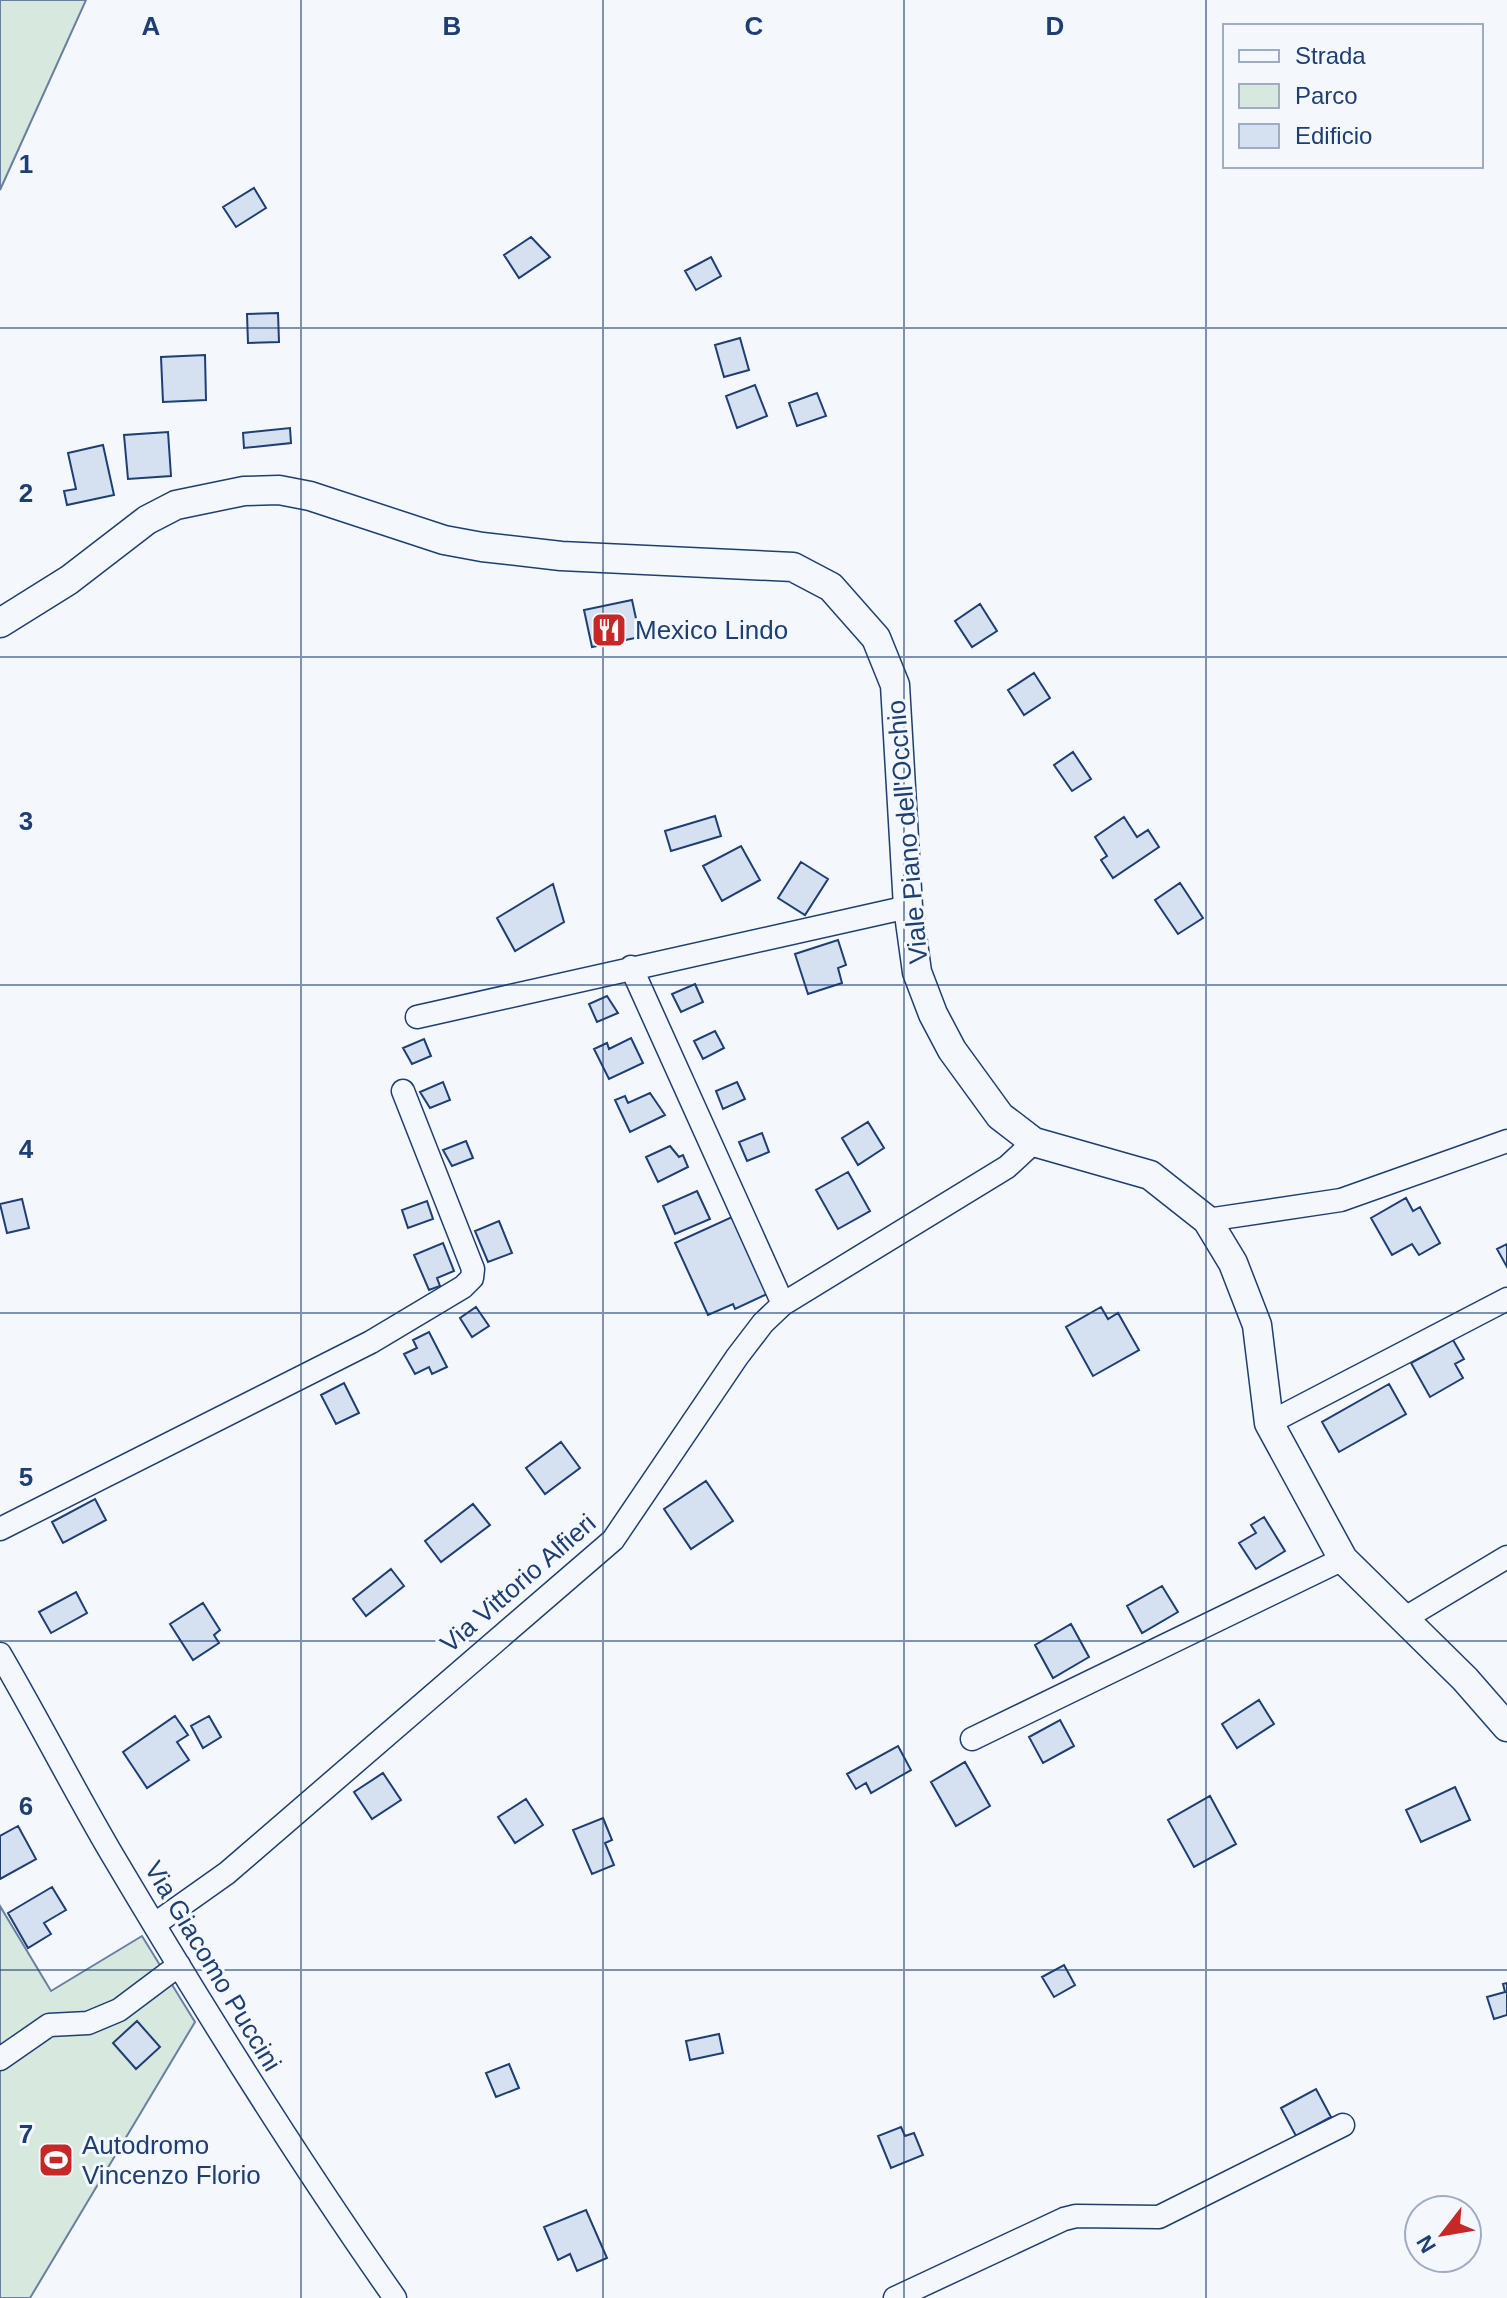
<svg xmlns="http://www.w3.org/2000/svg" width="1507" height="2298" font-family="Arial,sans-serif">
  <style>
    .green { fill: #d7e8df; stroke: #687fa3; stroke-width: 2 }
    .building { fill: #d5e0f0; stroke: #1d3f73; stroke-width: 2 }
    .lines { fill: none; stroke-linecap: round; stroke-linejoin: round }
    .minor-casing { stroke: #1d3f73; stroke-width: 25 }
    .major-casing { stroke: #1d3f73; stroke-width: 31 }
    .minor { stroke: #f4f7fb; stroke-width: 22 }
    .major { stroke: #f4f7fb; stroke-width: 28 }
    .grid { fill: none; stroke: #1d3f73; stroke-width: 2; stroke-opacity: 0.55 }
    .labels { text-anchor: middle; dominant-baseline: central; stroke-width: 6; stroke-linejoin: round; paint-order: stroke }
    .poi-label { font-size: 26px; fill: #1d3f73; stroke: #f4f7fb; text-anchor: start }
    .street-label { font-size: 26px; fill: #1d3f73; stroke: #f4f7fb }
    .grid-label { font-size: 26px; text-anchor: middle; font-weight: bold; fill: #1d3f73; stroke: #f4f7fb; stroke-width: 6; stroke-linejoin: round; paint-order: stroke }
  </style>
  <rect width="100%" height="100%" fill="#f4f7fb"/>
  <path class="green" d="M 0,0 L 86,0 L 0,190 Z
    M 0,1906 L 51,1991 L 142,1936 L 195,2022 L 30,2298 L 0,2298 Z"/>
  <path class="building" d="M 254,188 L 266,208 L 236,227 L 223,207 Z
    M 531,237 L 550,257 L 519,278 L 504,255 Z
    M 711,257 L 721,276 L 696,290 L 685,271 Z
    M 278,313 L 279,342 L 248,343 L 247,314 Z
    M 740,338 L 749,370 L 724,377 L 715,345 Z
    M 205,355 L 206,400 L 163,402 L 161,357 Z
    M 755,385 L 767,416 L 737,428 L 726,396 Z
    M 817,393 L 826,416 L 797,426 L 789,403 Z
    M 290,428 L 291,443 L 244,448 L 243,433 Z
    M 168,432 L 171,476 L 128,479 L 124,435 Z
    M 103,445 L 114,495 L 67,505 L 64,491 L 76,489 L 68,453 Z
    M 632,600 L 640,637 L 592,647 L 584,610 Z
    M 980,604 L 997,631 L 972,647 L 955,621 Z
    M 1034,673 L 1050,698 L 1024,715 L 1008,690 Z
    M 1073,752 L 1091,779 L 1072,791 L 1054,765 Z
    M 715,816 L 721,836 L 671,851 L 665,831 Z
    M 1124,817 L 1137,837 L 1148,830 L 1159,847 L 1113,878 L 1101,860 L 1107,856 L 1095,837 Z
    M 741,846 L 760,880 L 722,901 L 703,866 Z
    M 801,862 L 828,879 L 805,915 L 778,898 Z
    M 1180,883 L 1203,918 L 1178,934 L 1155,900 Z
    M 553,884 L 564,922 L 515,951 L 497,918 Z
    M 838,940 L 846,965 L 838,968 L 842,983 L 808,994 L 795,954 Z
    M 695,984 L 703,1002 L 681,1012 L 672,994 Z
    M 607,996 L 618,1013 L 597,1022 L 589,1004 Z
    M 715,1031 L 724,1048 L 703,1059 L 694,1041 Z
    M 631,1038 L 643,1063 L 609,1079 L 594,1049 L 607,1043 L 609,1049 Z
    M 424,1039 L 431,1056 L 412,1064 L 403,1048 Z
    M 443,1082 L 450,1100 L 430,1108 L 420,1092 Z
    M 737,1082 L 745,1099 L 723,1109 L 716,1091 Z
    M 650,1093 L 665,1115 L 630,1132 L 615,1100 L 625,1096 L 628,1103 Z
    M 868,1122 L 884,1148 L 858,1165 L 842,1138 Z
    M 762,1133 L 769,1152 L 747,1161 L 739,1142 Z
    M 466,1141 L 473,1158 L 452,1166 L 443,1150 Z
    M 670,1146 L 679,1157 L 683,1155 L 688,1167 L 658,1182 L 646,1157 Z
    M 848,1172 L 870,1211 L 838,1229 L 816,1190 Z
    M 697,1191 L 710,1219 L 675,1234 L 663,1206 Z
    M 1406,1198 L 1413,1211 L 1420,1207 L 1440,1243 L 1419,1255 L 1412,1244 L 1392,1255 L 1371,1218 Z
    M 22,1199 L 29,1228 L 7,1233 L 0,1204 Z
    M 427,1201 L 433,1219 L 408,1228 L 402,1210 Z
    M 732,1217 L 767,1294 L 735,1309 L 733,1304 L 708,1315 L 675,1243 Z
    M 499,1221 L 512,1253 L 488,1262 L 475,1231 Z
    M 443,1243 L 454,1271 L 437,1278 L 440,1286 L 429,1290 L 414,1255 Z
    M 1507,1244 L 1507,1267 L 1497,1249 Z
    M 476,1307 L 489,1326 L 472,1337 L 460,1318 Z
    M 1101,1307 L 1108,1319 L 1118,1313 L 1139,1350 L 1093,1376 L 1066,1327 Z
    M 429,1332 L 447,1367 L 432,1374 L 429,1367 L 415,1374 L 404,1354 L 417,1348 L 413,1340 Z
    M 1453,1340 L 1464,1359 L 1455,1364 L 1463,1378 L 1430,1397 L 1411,1363 Z
    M 344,1383 L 359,1413 L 336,1424 L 321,1395 Z
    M 1389,1384 L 1406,1414 L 1339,1452 L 1322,1422 Z
    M 561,1442 L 580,1468 L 545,1494 L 526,1468 Z
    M 706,1481 L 733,1521 L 691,1549 L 664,1509 Z
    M 95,1499 L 106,1520 L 63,1543 L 52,1522 Z
    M 473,1504 L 490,1525 L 441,1562 L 425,1541 Z
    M 1264,1517 L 1285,1551 L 1256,1569 L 1239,1543 L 1256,1533 L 1251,1525 Z
    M 391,1569 L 404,1586 L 366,1616 L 353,1599 Z
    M 1162,1586 L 1178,1612 L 1142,1633 L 1127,1606 Z
    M 76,1592 L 87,1613 L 51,1633 L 39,1612 Z
    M 203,1603 L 220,1630 L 214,1635 L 219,1643 L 193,1660 L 170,1624 Z
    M 1071,1624 L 1089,1657 L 1053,1678 L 1035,1645 Z
    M 1259,1700 L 1274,1724 L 1237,1748 L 1222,1724 Z
    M 175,1716 L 188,1735 L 177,1742 L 189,1760 L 147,1788 L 123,1752 Z
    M 209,1716 L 221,1737 L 203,1748 L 191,1726 Z
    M 1060,1720 L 1074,1746 L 1043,1763 L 1029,1737 Z
    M 898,1746 L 911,1770 L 871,1793 L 866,1783 L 856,1789 L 847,1774 Z
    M 965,1762 L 990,1806 L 956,1826 L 931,1782 Z
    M 383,1773 L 401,1800 L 372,1819 L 354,1792 Z
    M 1455,1787 L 1470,1820 L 1421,1842 L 1406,1810 Z
    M 1210,1796 L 1236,1844 L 1194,1867 L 1168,1820 Z
    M 526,1799 L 543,1825 L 515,1843 L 498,1817 Z
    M 603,1818 L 612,1840 L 605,1843 L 614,1865 L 592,1874 L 573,1830 Z
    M 18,1826 L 36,1859 L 0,1879 L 0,1836 Z
    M 52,1887 L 66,1910 L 44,1923 L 51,1934 L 28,1948 L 8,1913 Z
    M 1064,1965 L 1075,1985 L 1054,1997 L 1042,1977 Z
    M 1507,1983 L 1507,2015 L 1494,2019 L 1487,1997 L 1505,1992 L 1503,1984 Z
    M 137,2021 L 160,2047 L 136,2069 L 113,2043 Z
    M 719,2034 L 723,2053 L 690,2060 L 686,2041 Z
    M 509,2064 L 519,2088 L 496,2097 L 486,2073 Z
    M 1316,2089 L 1331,2117 L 1296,2136 L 1281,2108 Z
    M 901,2127 L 905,2136 L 914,2133 L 923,2155 L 891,2168 L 878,2136 Z
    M 586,2210 L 607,2258 L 577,2271 L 570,2254 L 558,2260 L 544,2227 Z"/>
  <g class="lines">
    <defs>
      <path id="minor" d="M 631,967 L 783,1304
        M 417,1017 L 908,907
        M 1207,1220 L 1341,1200 L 1507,1141
        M 1269,1423 L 1507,1299
        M 0,1529 L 371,1342 L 463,1287 L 472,1278 L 473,1269 L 403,1091
        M 1402,1620 L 1507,1557
        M 0,1654 C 38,1719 72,1786 110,1851 C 200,2003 293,2153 395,2298
        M 972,1739 L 1343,1559
        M 155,1924 L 227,1873 L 613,1540 L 737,1357 L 763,1323 L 783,1304 L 1007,1167 L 1034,1142
        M 0,2059 L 49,2025 L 88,2023 L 119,2010 L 179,1965
        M 895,2298 L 1064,2219 L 1076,2216 L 1159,2217 L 1343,2125"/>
      <path id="major" d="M 0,623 L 69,580 L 147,520 L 176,505 L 244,491 L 279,490 L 310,496 L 444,540 L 482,547 L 561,556 L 793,567 L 831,587 L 876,638 L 895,685 L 908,907 L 917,972 L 933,1014 L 952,1050 L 1000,1116 L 1034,1142 L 1150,1175 L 1207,1220 L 1233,1263 L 1257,1325 L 1269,1423 L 1343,1559 L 1465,1679 L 1507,1727"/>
    </defs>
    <use href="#minor" class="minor-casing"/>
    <use href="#major" class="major-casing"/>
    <use href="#minor" class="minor"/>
    <use href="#major" class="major"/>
  </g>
  <path class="grid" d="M 301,0 L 301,2298M 603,0 L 603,2298M 904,0 L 904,2298M 1206,0 L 1206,2298M 0,328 L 1507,328M 0,657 L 1507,657M 0,985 L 1507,985M 0,1313 L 1507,1313M 0,1641 L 1507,1641M 0,1970 L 1507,1970"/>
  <defs>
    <symbol id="restaurant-square" viewBox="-11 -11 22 22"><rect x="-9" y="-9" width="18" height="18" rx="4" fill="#c62828" stroke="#f4f7fb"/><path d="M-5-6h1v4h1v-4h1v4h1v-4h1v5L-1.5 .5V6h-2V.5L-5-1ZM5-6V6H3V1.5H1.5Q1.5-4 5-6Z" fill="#fff"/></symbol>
    <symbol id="stadium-square" viewBox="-11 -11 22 22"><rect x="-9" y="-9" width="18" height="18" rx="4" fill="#c62828" stroke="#f4f7fb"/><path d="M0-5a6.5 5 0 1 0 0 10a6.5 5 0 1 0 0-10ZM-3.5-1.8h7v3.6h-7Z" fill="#fff"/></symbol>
  </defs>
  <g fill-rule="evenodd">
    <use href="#restaurant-square" x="589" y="610" width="40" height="40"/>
    <use href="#stadium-square" x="36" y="2140" width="40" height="40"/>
  </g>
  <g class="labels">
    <g class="poi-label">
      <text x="635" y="630">Mexico Lindo</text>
      <text x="82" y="2145">Autodromo<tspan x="82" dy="30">Vincenzo Florio</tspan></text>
    </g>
    <g class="street-label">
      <text transform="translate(907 832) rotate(-95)">Viale Piano dell'Occhio</text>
      <text transform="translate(518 1583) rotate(-41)">Via Vittorio Alfieri</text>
      <text transform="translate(213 1966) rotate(59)">Via Giacomo Puccini</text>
    </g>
  </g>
  <g class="grid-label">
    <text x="151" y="35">A</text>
    <text x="452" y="35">B</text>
    <text x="754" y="35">C</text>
    <text x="1055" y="35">D</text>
    <text x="26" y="173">1</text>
    <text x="26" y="502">2</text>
    <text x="26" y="830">3</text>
    <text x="26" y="1158">4</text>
    <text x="26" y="1486">5</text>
    <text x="26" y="1815">6</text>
    <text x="26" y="2143">7</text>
  </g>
  <rect x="1223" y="24" width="260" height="144" fill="#f4f7fb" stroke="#9eadc5" stroke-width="2"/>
  <rect x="1239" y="50" width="40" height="12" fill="#f4f7fb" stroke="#9eadc5" stroke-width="2"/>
  <text x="1295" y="64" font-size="24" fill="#1d3f73">Strada</text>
  <rect x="1239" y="84" width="40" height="24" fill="#d7e8df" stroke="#9eadc5" stroke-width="2"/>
  <text x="1295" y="104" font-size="24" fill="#1d3f73">Parco</text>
  <rect x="1239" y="124" width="40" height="24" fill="#d5e0f0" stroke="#9eadc5" stroke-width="2"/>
  <text x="1295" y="144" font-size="24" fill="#1d3f73">Edificio</text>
  <g transform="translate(1443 2234) rotate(239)"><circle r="38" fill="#f4f7fb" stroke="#9eadc5" stroke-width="2"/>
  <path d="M0-6L14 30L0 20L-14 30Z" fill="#c62828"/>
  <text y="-12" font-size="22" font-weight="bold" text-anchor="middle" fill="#1d3f73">N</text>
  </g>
</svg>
